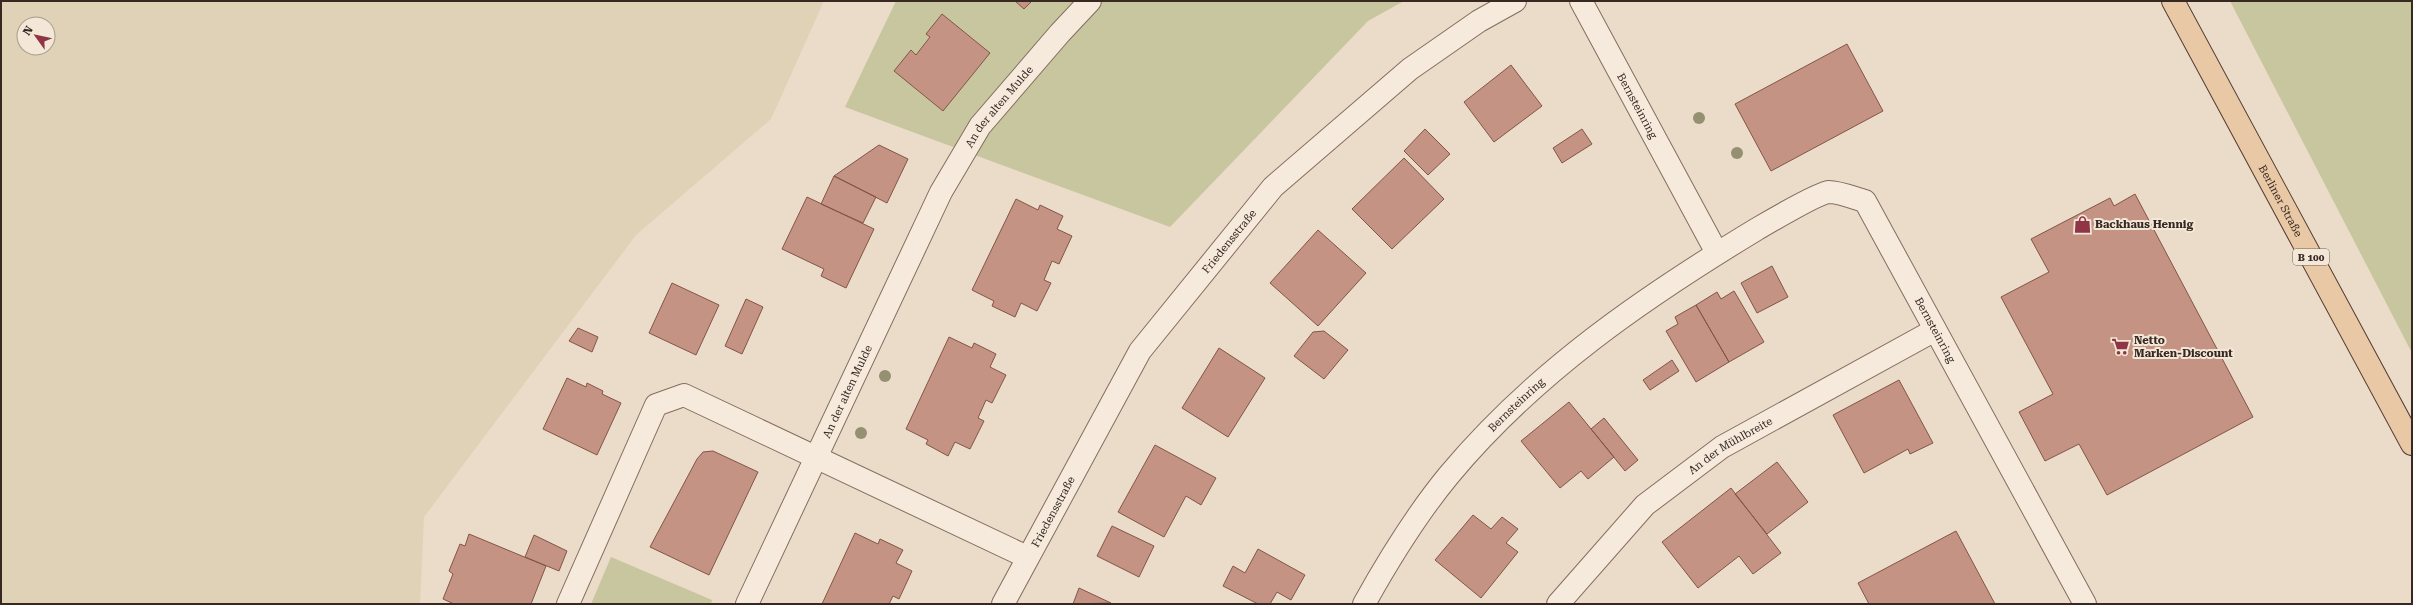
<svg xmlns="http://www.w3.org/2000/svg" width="2413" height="605" font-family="'Roboto Serif',serif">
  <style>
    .farmland { fill: #e0d2b7; fill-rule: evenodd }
    .green { fill: #c8c69e }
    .building { fill: #c59383; stroke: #825548 }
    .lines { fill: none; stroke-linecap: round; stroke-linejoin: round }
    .minor-casing { stroke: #856d5f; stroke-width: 24 }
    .primary-casing { stroke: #543d33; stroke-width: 24 }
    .minor { stroke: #f6eadc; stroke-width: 22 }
    .primary { stroke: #e9c9a5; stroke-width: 22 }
    .tree { fill: #959072 }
    .labels { text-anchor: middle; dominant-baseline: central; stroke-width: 4; stroke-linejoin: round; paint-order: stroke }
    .shield { fill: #f3e7d8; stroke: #6f6158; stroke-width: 1 }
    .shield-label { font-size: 10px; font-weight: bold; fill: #372821 }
    .street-label { font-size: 11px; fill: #372821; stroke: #f3e7d8 }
    .poi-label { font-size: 11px; font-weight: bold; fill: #372821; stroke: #f3e7d8; text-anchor: start }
  </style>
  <rect width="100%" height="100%" fill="#ebdbc9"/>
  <path class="farmland" d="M 1,1 L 824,1 L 771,119 L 636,235 L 424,517 L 420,604 L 1,604 ZM 24,24 L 48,24 L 48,48 L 24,48 Z"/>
  <path class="green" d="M 896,1 L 1404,1 L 1368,21 L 1170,227 L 845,107 Z
    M 2230,1 L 2412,1 L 2412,353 Z
    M 611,557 L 712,600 L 711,604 L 591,604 Z"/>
  <path class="building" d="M 1015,1 L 1032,1 L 1024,9 Z
    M 942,14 L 990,53 L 943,111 L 894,71 L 911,50 L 916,55 L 930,37 L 926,34 Z
    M 1847,44 L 1883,111 L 1771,171 L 1735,104 Z
    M 1511,65 L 1542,106 L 1494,142 L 1464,102 Z
    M 1425,129 L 1450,154 L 1428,175 L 1404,151 Z
    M 1582,129 L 1592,144 L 1562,163 L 1553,148 Z
    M 879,145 L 908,159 L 887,203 L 834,176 Z
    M 1404,158 L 1444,199 L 1392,249 L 1352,209 Z
    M 834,176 L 876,197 L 863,223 L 821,204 Z
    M 2135,194 L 2253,417 L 2107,495 L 2079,444 L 2045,461 L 2019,412 L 2053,394 L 2001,297 L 2049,272 L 2031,239 L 2110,198 L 2114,206 Z
    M 807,197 L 874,229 L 846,288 L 821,276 L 824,269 L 782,249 Z
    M 1016,199 L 1038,210 L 1040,205 L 1063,216 L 1057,229 L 1072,236 L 1059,264 L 1052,261 L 1044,280 L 1051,283 L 1037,311 L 1021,303 L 1015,317 L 992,306 L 994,301 L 972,290 Z
    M 1318,230 L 1366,273 L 1318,326 L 1270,283 Z
    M 1772,266 L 1788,297 L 1757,313 L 1741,283 Z
    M 672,283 L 719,305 L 696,355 L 649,333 Z
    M 1734,291 L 1764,342 L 1729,362 L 1696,305 L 1717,292 L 1721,299 Z
    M 746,299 L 763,307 L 742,354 L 725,346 Z
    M 1696,305 L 1729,362 L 1696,382 L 1666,331 L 1678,324 L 1675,317 Z
    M 578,328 L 598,337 L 592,352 L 569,341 Z
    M 1324,331 L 1348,350 L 1324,379 L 1294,356 L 1313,332 Z
    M 949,337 L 972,348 L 974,343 L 996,354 L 990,367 L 1006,375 L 992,403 L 986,400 L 978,418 L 984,421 L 970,449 L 955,442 L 948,456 L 926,444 L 928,440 L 906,429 Z
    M 1219,348 L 1265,378 L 1228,437 L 1182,408 Z
    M 1672,360 L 1679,371 L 1650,390 L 1643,380 Z
    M 567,378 L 586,387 L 587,383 L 603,391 L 602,394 L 621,403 L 597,455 L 543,429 Z
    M 1899,380 L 1933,443 L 1910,454 L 1908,449 L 1864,473 L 1833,415 Z
    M 1569,402 L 1614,457 L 1588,479 L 1581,471 L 1560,488 L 1521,441 Z
    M 1604,418 L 1638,460 L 1625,471 L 1591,429 Z
    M 1155,445 L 1216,478 L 1201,505 L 1186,496 L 1164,537 L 1118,512 Z
    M 713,451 L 758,472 L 709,575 L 650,547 L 697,459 L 703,452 Z
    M 1777,462 L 1808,502 L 1767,534 L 1735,494 Z
    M 1731,488 L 1781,553 L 1753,574 L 1739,556 L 1698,588 L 1662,542 Z
    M 1473,515 L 1491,529 L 1502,517 L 1518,529 L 1506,543 L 1518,552 L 1481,598 L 1435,560 Z
    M 1112,526 L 1154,546 L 1139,577 L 1097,556 Z
    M 1956,531 L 1995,604 L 1869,604 L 1858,583 Z
    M 855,533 L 878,544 L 880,539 L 903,550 L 896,563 L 912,571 L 899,599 L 893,596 L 889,604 L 822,604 Z
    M 469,534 L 546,566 L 531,604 L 454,604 L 443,599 L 453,574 L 449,571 L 460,544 L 465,546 Z
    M 534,535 L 567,551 L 559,571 L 525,557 Z
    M 1258,549 L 1305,575 L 1291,600 L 1277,592 L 1270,604 L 1258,604 L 1223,586 L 1233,566 L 1245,573 Z
    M 1079,588 L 1111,603 L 1073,604 Z"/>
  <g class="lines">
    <defs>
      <g id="minor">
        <path id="s1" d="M 1581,1 L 1717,253"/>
        <path d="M 568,604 L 656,405 L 684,395 L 1027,557"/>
        <path id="s2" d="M 747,604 L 941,192 L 980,126 L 1060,33 L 1090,1"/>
        <path id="s3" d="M 1003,604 L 1140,351 L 1273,187 L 1410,69 L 1479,21 L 1515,1"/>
        <path id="s4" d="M 1364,604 C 1389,559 1416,515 1449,475 C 1535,372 1643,298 1757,229 C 1769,222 1818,193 1829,192 C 1839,192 1854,198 1865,201 L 2085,604"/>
        <path id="s5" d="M 1558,604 L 1645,505 L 1722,447 L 1935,330"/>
      </g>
      <g id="primary">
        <path id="s6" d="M 2173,1 L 2412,444"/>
      </g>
    </defs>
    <use href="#minor" class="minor-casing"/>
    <use href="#primary" class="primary-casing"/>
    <use href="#minor" class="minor"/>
    <use href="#primary" class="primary"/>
  </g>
  <g class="tree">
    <circle cx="1699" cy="118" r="6"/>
    <circle cx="1737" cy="153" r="6"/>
    <circle cx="885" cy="376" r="6"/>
    <circle cx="861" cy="433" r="6"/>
  </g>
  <defs>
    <symbol id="shop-bare" viewBox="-9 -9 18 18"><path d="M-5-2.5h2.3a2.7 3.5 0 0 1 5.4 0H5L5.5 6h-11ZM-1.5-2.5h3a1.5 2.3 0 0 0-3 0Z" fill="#8f3545" stroke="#f3e7d8" stroke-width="2.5" paint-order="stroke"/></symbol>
    <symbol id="supermarket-bare" viewBox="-9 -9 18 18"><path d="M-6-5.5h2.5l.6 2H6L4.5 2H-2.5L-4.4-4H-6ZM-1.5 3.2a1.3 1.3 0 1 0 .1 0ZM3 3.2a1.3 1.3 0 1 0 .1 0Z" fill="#8f3545" stroke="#f3e7d8" stroke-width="2.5" paint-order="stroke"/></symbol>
  </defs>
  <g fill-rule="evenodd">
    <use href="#shop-bare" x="2070" y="212" width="25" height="25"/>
    <use href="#supermarket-bare" x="2108" y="334" width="25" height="25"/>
  </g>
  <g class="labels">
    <rect class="shield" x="2293" y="249" width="36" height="16" rx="3"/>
    <g class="shield-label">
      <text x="2311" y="257">B 100</text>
    </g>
    <g class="street-label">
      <text stroke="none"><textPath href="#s1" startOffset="119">Bernsteinring</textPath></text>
      <text stroke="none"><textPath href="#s2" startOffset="559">An der alten Mulde</textPath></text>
      <text stroke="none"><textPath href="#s6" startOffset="227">Berliner Straße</textPath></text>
      <text stroke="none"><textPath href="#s3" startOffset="429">Friedensstraße</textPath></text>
      <text stroke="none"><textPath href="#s4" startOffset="816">Bernsteinring</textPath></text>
      <text stroke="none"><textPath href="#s2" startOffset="235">An der alten Mulde</textPath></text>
      <text stroke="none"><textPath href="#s4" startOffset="252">Bernsteinring</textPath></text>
      <text stroke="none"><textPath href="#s5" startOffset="236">An der Mühlbreite</textPath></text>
      <text stroke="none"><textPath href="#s3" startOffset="105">Friedensstraße</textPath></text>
    </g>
    <g class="poi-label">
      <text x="2095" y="224">Backhaus Hennig</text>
      <text x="2134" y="340">Netto<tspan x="2134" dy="13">Marken-Discount</tspan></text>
    </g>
  </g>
  <rect width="2413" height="605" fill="none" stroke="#372821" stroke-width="4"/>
  <g transform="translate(36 36) rotate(303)"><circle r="19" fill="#f3e7d8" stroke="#a89b8f"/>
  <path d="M0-3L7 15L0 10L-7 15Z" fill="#8f3545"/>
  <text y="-6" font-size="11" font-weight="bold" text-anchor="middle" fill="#372821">N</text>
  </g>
</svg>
